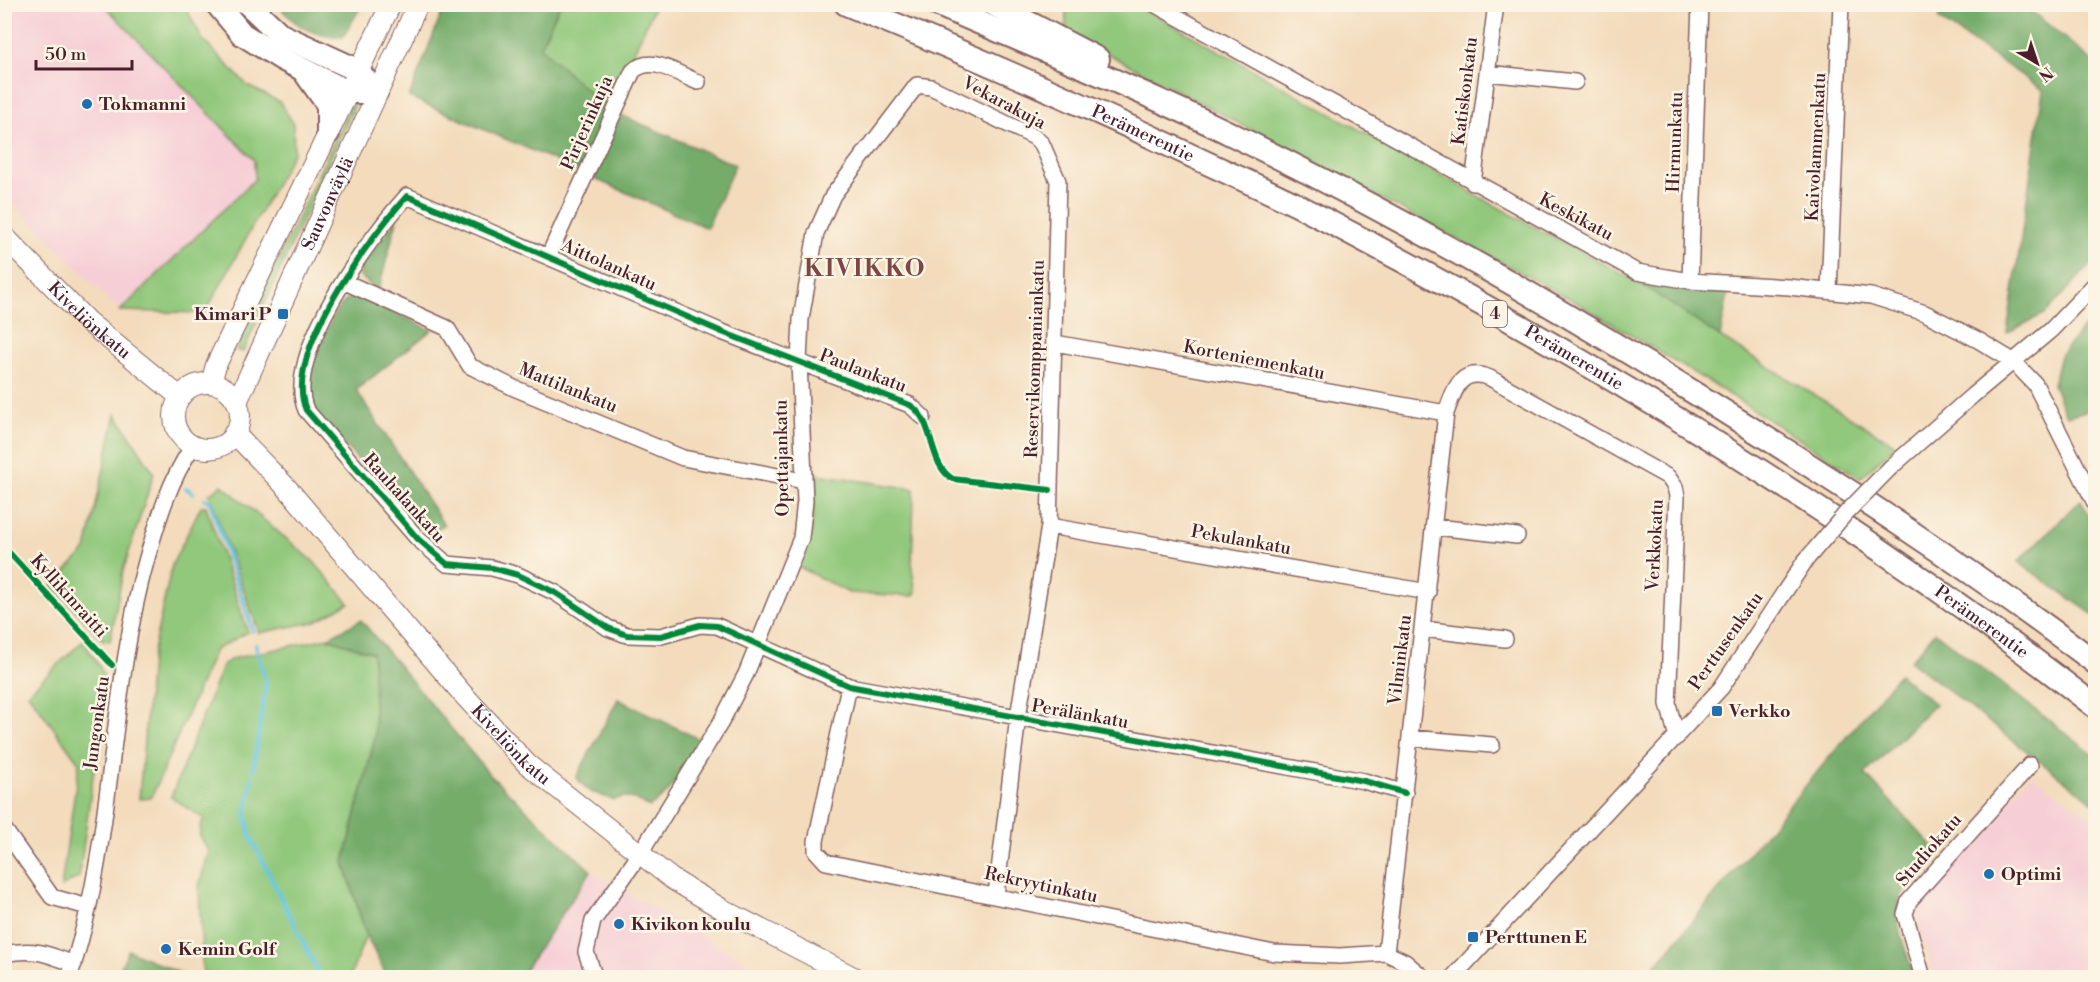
<svg xmlns="http://www.w3.org/2000/svg" width="2100" height="982" font-family="'Libre Bodoni',serif">
  <style>
    .built { fill: #f6cfd6 }
    .green { fill: #91c87b; stroke: #6e7453; stroke-width: 1.5 }
    .forest { fill: #74ac6b; stroke: #5f664b; stroke-width: 1.5 }
    .lines { fill: none; stroke-linecap: round; stroke-linejoin: round }
    .stream { stroke: #64c6e2; stroke-width: 4 }
    .minor-casing { stroke: #85615e; stroke-width: 18 }
    .major-casing { stroke: #85615e; stroke-width: 22 }
    .highway-casing { stroke: #85615e; stroke-width: 26 }
    .minor { stroke: #fff; stroke-width: 15 }
    .major { stroke: #fff; stroke-width: 20 }
    .highway { stroke: #fff; stroke-width: 22 }
    .minor-bridge-casing { stroke: #85615e; stroke-width: 18; stroke-linecap: butt }
    .minor-bridge { stroke: #fff; stroke-width: 15 }
    .cycleway-casing { stroke: #fcf5e5; stroke-width: 10 }
    .cycleway { stroke: #00873e; stroke-width: 6 }
    .poi-dot { fill: #1f6fb2; stroke: #fcf5e5; stroke-width: 2 }
    .labels { text-anchor: middle; dominant-baseline: central; stroke-width: 5; stroke-linejoin: round; paint-order: stroke }
    .shield { fill: #fcf5e5; stroke: #7f5f63; stroke-width: 1.5 }
    .shield-label { font-size: 16px; font-weight: bold; fill: #4a1f2b }
    .street-label { font-size: 18px; fill: #4a1f2b; stroke: #fcf5e5 }
    .poi-label { font-size: 18px; font-weight: bold; fill: #4a1f2b; stroke: #fcf5e5; text-anchor: start }
    .district-label { font-size: 24px; font-weight: bold; letter-spacing: 1.5px; fill: #7e4644; stroke: #fcf5e5 }
  </style>
  <rect width="100%" height="100%" fill="#fcf5e5"/>
  <filter id="ink" filterUnits="userSpaceOnUse"><feTurbulence type="fractalNoise" baseFrequency=".0167" numOctaves="2"/><feDisplacementMap in="SourceGraphic" scale="12" xChannelSelector="R" yChannelSelector="G"/><feConvolveMatrix kernelMatrix="1 2 1 2 8 2 1 2 1" color-interpolation-filters="sRGB"/></filter>
  <filter id="wash" filterUnits="userSpaceOnUse"><feTurbulence type="fractalNoise" baseFrequency=".008" numOctaves="4" result="noise"/><feDisplacementMap in="SourceGraphic" scale="24" xChannelSelector="R" yChannelSelector="G"/><feGaussianBlur stdDeviation="1.35" result="paint"/><feColorMatrix in="noise" values="0 0 0 0 0 0 0 0 0 0 0 0 0 0 0 0 0 1.4 0 .05"/><feComposite in="paint" operator="in"/></filter>
  <g filter="url(#wash)">
    <rect width="100%" height="100%" fill="#f3dbbc"/>
    <path class="built" d="M 4,5 L 104,5 L 254,160 L 255,179 L 120,311 L 5,196 Z
      M 2032,775 L 2095,821 L 2095,977 L 1935,977 L 1915,915 L 1917,904 Z
      M 591,871 L 771,977 L 520,978 Z"/>
    <path class="green" d="M 104,5 L 184,5 L 203,40 L 248,86 L 280,102 L 293,123 L 294,151 L 205,313 L 120,311 L 255,179 L 254,160 Z
      M 560,5 L 655,5 L 608,110 L 540,47 Z
      M 1067,5 L 1137,5 L 1494,205 L 1641,284 L 1720,337 L 1896,445 L 1860,478 L 1719,388 L 1574,301 L 1065,31 Z
      M 353,100 L 356,102 L 243,352 L 236,350 Z
      M 116,414 L 154,473 L 123,571 L 110,641 L 103,640 L 52,586 L 86,550 Z
      M 817,474 L 914,489 L 912,570 L 916,592 L 913,596 L 849,593 L 799,567 L 811,533 Z
      M 222,485 L 313,561 L 349,603 L 314,622 L 259,633 L 209,494 Z
      M 201,506 L 206,506 L 248,632 L 215,650 L 151,798 L 139,799 L 151,660 L 172,565 Z
      M 327,638 L 373,653 L 375,737 L 344,862 L 366,935 L 350,977 L 203,977 L 199,886 L 209,851 C 200,839 196,833 204,819 L 171,797 L 222,667 L 231,659 Z
      M 83,641 L 100,667 L 106,682 L 79,877 L 61,887 L 79,763 L 28,693 Z"/>
    <path class="forest" d="M 278,5 L 362,5 L 343,37 C 315,38 295,26 278,5 Z
      M 445,5 L 560,5 L 540,47 L 608,110 L 579,171 L 409,97 Z
      M 1939,5 L 2024,5 L 2095,63 L 2095,260 L 2046,313 L 2007,333 L 2043,90 L 1939,19 Z
      M 621,115 L 735,165 L 707,228 L 593,178 Z
      M 397,220 L 378,292 L 360,276 L 361,266 Z
      M 1641,284 L 1728,293 L 1720,337 Z
      M 359,297 L 432,330 L 356,390 L 444,525 L 430,532 L 415,524 L 312,408 L 308,375 L 332,318 L 341,305 L 349,298 Z
      M 2095,315 L 2095,409 L 2066,416 L 2053,384 L 2060,355 Z
      M 2081,500 L 2095,531 L 2095,616 L 2018,562 Z
      M 361,620 L 490,775 L 591,871 L 520,977 L 387,977 L 366,935 L 344,862 L 375,738 L 373,653 L 327,638 Z
      M 1935,632 L 2095,756 L 2095,804 L 1910,661 Z
      M 1899,674 L 1935,704 L 1865,774 L 1936,850 C 1926,864 1909,879 1902,895 C 1890,918 1906,949 1913,972 L 1895,978 L 1645,978 Z
      M 618,699 L 701,740 L 668,792 L 650,807 L 635,799 L 624,797 L 613,800 L 589,791 L 576,778 Z
      M 128,950 L 184,975 L 192,977 L 117,977 Z"/>
    <g class="lines">
      <path class="stream" d="M 186,488 L 193,493
        M 205,499 L 210,502 L 253,631
        M 253,771 L 266,684 L 256,645
        M 252,778 L 246,816 L 251,838 L 321,978"/>
    </g>
  </g>
  <g filter="url(#ink)">
    <g class="lines">
      <defs>
        <path id="minor" d="M 1154,4 L 1637,272 L 1690,281 L 1789,287 L 1871,296 L 1925,313 L 1978,340 L 2013,361 L 2035,384 L 2096,505
          M 1487,73 L 1575,82
          M 1473,183 L 1496,4
          M 549,255 L 633,71 C 652,54 677,74 698,82
          M 1690,281 L 1700,4
          M 345,282 L 447,328 L 470,366 L 514,388 L 683,458 L 804,481
          M 1829,291 L 1841,4
          M 1055,343 L 1446,413
          M 923,417 L 910,405 L 722,332 L 407,196 C 370,237 282,355 306,410 L 418,539 L 447,564 L 492,568 L 518,575 L 556,593 L 608,628 L 627,635 L 661,636 L 700,625 L 717,626 L 849,686 L 1364,781 L 1405,793
          M 1890,468 L 1973,395 L 2051,330 L 2096,283
          M 1049,526 L 1428,592
          M 1436,527 L 1517,536
          M 1423,629 L 1505,639
          M 849,686 L 816,841 L 816,851 L 826,862 L 1274,953 L 1340,956 L 1386,953 L 1405,962 L 1424,978
          M 1411,738 L 1492,745
          M 4,829 L 52,897 L 88,907
          M 1386,953 L 1446,413 C 1454,391 1460,366 1490,378 L 1668,477 L 1675,487 L 1677,496 L 1668,704 L 1677,737
          M 4,954 C 34,948 46,953 74,964
          M 69,978 C 115,843 108,695 147,558 C 158,520 170,479 193,446
          M 595,978 L 586,952 L 593,921 L 640,854 L 721,722 L 746,674 L 801,538 L 805,501 L 799,362 L 801,319 L 816,233 L 833,195 L 917,85 L 931,87 L 1034,137 L 1042,144 L 1058,181 L 1049,526 L 1018,717 L 996,895
          M 1452,978 L 1721,688 L 1805,561
          M 1923,978 L 1905,914 L 1909,901 L 2030,765"/>
        <g id="major">
          <path id="s1" d="M 4,236 L 87,321 L 180,397"/>
          <path d="M 211,383 L 216,365 L 391,4"/>
          <circle cx="207" cy="416" r="33"/>
          <path id="s2" d="M 237,402 L 418,4"/>
          <path id="s3" d="M 234,433 L 287,488 L 461,692 L 527,764 L 672,879 L 722,909 L 855,978"/>
        </g>
        <g id="highway">
          <path d="M 217,4 L 242,34 L 282,59 L 348,92 L 376,92"/>
          <path d="M 248,4 L 281,35 L 357,70 L 376,92"/>
          <path id="s4" d="M 846,4 C 956,49 1064,96 1171,146 C 1212,166 1254,184 1295,204 C 1574,348 1848,514 2096,707"/>
          <path d="M 936,4 C 1035,47 1135,87 1231,134 C 1394,213 1552,304 1706,400 C 1839,483 1970,568 2096,663"/>
          <path d="M 993,4 L 1098,59"/>
          <path d="M 306,74 L 328,105 L 328,133"/>
        </g>
      </defs>
      <use href="#minor" class="minor-casing"/>
      <use href="#major" class="major-casing"/>
      <use href="#highway" class="highway-casing"/>
      <use href="#minor" class="minor"/>
      <use href="#major" class="major"/>
      <use href="#highway" class="highway"/>
      <defs>
        <path id="minor-bridge" d="M 1805,561 L 1846,513 L 1890,468"/>
      </defs>
      <use href="#minor-bridge" class="minor-bridge-casing"/>
      <use href="#minor-bridge" class="minor-bridge"/>
      <defs>
        <path id="cycleway" d="M 1050,490 L 953,479 C 927,464 936,421 910,405 L 722,332 L 407,196 C 370,237 282,355 306,410 L 418,539 L 447,564 L 492,568 L 518,575 L 556,593 L 608,628 L 627,635 L 661,636 L 700,625 L 717,626 L 849,686 L 1364,781 L 1405,793
          M 4,547 L 112,665"/>
      </defs>
      <use href="#cycleway" class="cycleway-casing"/>
      <use href="#cycleway" class="cycleway"/>
    </g>
  </g>
  <g class="poi-dot">
    <circle cx="87" cy="104" r="6"/>
    <rect x="277" y="308" width="12" height="12" rx="3"/>
    <rect x="1711" y="705" width="12" height="12" rx="3"/>
    <circle cx="1989" cy="874" r="6"/>
    <circle cx="619" cy="924" r="6"/>
    <rect x="1467" y="931" width="12" height="12" rx="3"/>
    <circle cx="166" cy="949" r="6"/>
  </g>
  <g class="labels">
    <rect class="shield" x="1483" y="301" width="24" height="26" rx="4.5"/>
    <g class="shield-label">
      <text x="1495" y="314">4</text>
    </g>
    <g class="street-label">
      <text transform="translate(1465 91) rotate(-83)">Katiskonkatu</text>
      <text transform="translate(1004 103) rotate(28)">Vekarakuja</text>
      <text transform="translate(587 123) rotate(-66)">Pirjerinkuja</text>
      <text stroke="none"><textPath href="#s4" startOffset="324">Perämerentie</textPath></text>
      <text transform="translate(1675 142) rotate(-88)">Hirmunkatu</text>
      <text transform="translate(1816 147) rotate(-87)">Kaivolammenkatu</text>
      <text stroke="none"><textPath href="#s2" startOffset="218">Sauvonväylä</textPath></text>
      <text transform="translate(1576 217) rotate(28)">Keskikatu</text>
      <text transform="translate(609 265) rotate(24)">Aittolankatu</text>
      <text stroke="none"><textPath href="#s1" startOffset="120">Kiveliönkatu</textPath></text>
      <text transform="translate(1035 359) rotate(-88)">Reservikomppaniankatu</text>
      <text stroke="none"><textPath href="#s4" startOffset="810">Perämerentie</textPath></text>
      <text transform="translate(1254 360) rotate(11)">Korteniemenkatu</text>
      <text transform="translate(863 371) rotate(21)">Paulankatu</text>
      <text transform="translate(568 388) rotate(22)">Mattilankatu</text>
      <text transform="translate(782 458) rotate(-91)">Opettajankatu</text>
      <text transform="translate(404 498) rotate(48)">Rauhalankatu</text>
      <text transform="translate(1241 540) rotate(10)">Pekulankatu</text>
      <text transform="translate(1655 545) rotate(-87)">Verkkokatu</text>
      <text transform="translate(69 596) rotate(48)">Kyllikinraitti</text>
      <text stroke="none"><textPath href="#s4" startOffset="1296">Perämerentie</textPath></text>
      <text transform="translate(1726 641) rotate(-55)">Perttusenkatu</text>
      <text transform="translate(1400 660) rotate(-83)">Vilminkatu</text>
      <text transform="translate(1080 714) rotate(10)">Perälänkatu</text>
      <text transform="translate(97 723) rotate(-82)">Jungonkatu</text>
      <text stroke="none"><textPath href="#s3" startOffset="417">Kiveliönkatu</textPath></text>
      <text transform="translate(1929 850) rotate(-49)">Studiokatu</text>
      <text transform="translate(1041 885) rotate(12)">Rekryytinkatu</text>
    </g>
    <g class="poi-label">
      <text x="99" y="104">Tokmanni</text>
      <text x="271" y="314" text-anchor="end">Kimari P</text>
      <text x="1729" y="711">Verkko</text>
      <text x="2001" y="874">Optimi</text>
      <text x="631" y="924">Kivikon koulu</text>
      <text x="1485" y="937">Perttunen E</text>
      <text x="178" y="949">Kemin Golf</text>
    </g>
    <g class="district-label">
      <text x="865" y="269">KIVIKKO</text>
    </g>
  </g>
  <rect width="2100" height="982" fill="none" stroke="#fcf5e5" stroke-width="24"/>
  <g transform="translate(2037 63) rotate(141)" stroke="#fcf5e5" stroke-width="4.5" paint-order="stroke">
  <path d="M0-4.5L10 22L0 15L-10 22Z" fill="#4a1f2b"/>
  <text y="-9" font-size="16" font-weight="bold" text-anchor="middle" fill="#4a1f2b">N</text>
  </g>
  <path d="M36 60v9h96v-9" fill="none" stroke="#4a1f2b" stroke-width="3"/>
  <text x="45" y="60" font-size="18" fill="#4a1f2b" stroke="#fcf5e5" stroke-width="4.5" paint-order="stroke">50 m</text>
</svg>
